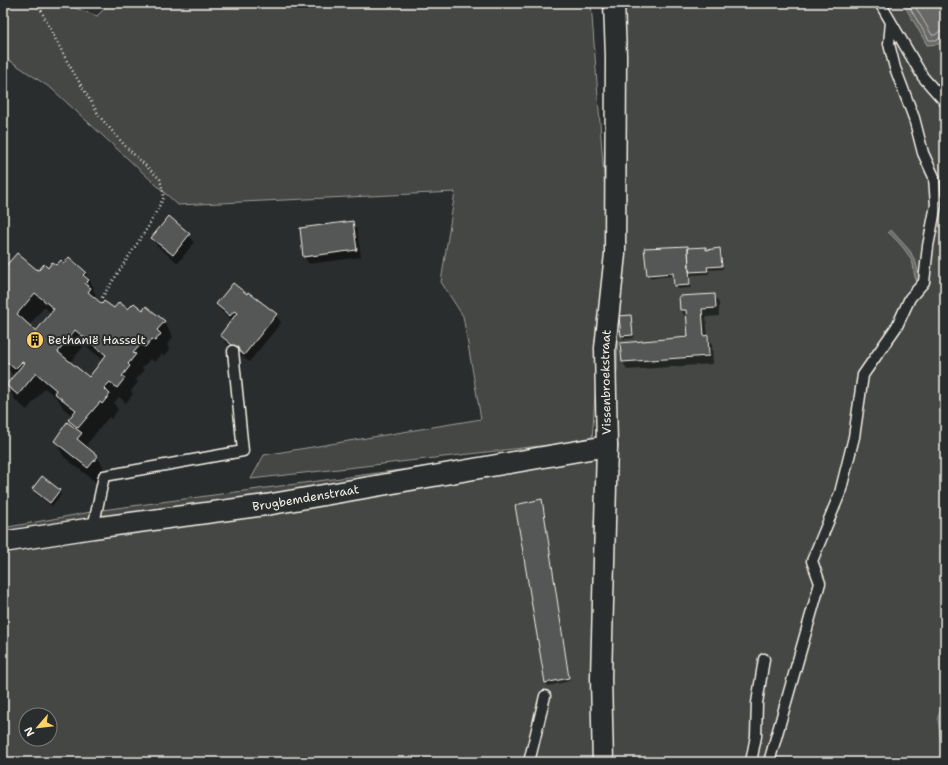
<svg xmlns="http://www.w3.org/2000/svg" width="948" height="765" font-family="'Shantell Sans',sans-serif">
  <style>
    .green { fill: #444645; stroke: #9c9c96; fill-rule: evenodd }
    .water { fill: #676866; stroke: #9f9f9a }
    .shadow { fill: #0007; fill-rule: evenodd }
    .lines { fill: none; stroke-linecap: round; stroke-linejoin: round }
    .shore { stroke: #bcbab4; stroke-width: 1 }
    .building { fill: #555756; stroke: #f4f1e8; fill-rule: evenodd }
    .lane-casing { stroke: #f4f1e8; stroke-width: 13 }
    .street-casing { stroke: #f4f1e8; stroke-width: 23 }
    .path { stroke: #f4f1e8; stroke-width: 2.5; stroke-dasharray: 1 3; stroke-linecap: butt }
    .lane { stroke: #2a2d2e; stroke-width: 10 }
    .street { stroke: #2a2d2e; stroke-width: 20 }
    .labels { text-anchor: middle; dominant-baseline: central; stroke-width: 4; stroke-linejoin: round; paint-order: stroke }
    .poi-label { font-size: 12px; fill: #f4f1e8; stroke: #2a2d2e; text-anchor: start }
    .street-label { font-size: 12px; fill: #f4f1e8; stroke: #2a2d2e }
  </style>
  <rect width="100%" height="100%" fill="#2a2d2e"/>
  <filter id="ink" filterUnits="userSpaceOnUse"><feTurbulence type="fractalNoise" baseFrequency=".025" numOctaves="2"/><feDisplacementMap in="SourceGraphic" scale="8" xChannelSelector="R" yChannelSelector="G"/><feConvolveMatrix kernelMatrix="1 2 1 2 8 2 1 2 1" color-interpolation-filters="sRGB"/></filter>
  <g filter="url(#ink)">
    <path class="green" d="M 3,3 L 62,3 L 97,16 L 106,7 L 106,3 L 591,3 L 607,217 L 592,440 L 251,479 L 264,455 L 481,419 L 463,316 L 441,282 L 455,192 L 178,205 L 52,89 L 3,56 Z
      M 621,3 L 945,3 L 945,762 L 3,762 L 3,528 L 102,510 L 601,443 L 611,434 L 617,370 ZM 26,715 L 50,715 L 50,739 L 26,739 Z"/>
    <path class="water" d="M 903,3 L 945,3 L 945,38 L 939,44 L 927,45 Z
      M 891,230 L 910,251 L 916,263 L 920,279 L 918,281 L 916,280 C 914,275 914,269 913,264 C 909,253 897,240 888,232 Z
      M 945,699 L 945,762 L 941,762 L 941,746 L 938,717 Z"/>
    <path class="shadow" d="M 352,222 L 357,230 L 361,257 L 309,264 L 304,256 Z
      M 189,235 L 194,243 L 178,263 L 157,246 L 152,238 Z
      M 688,247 L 689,249 L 705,248 L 707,250 L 719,249 L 722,253 L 723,269 L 709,270 L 709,274 L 691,275 L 691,288 L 677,289 L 675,286 L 674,276 L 650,278 L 648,275 Z
      M 64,264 L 85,272 L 94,288 L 93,290 L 97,296 L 95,298 L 98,302 L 114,310 L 143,312 L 164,321 L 173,337 L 167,345 L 170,350 L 164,356 L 162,354 L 155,362 L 150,359 L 142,368 L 144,371 L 136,380 L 138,382 L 131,391 L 133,394 L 126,403 L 119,397 L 114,403 L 118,410 L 111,419 L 109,417 L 87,444 L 90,450 L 97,456 L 106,472 L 97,483 L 64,457 L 55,441 L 74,428 L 69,420 L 73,416 L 64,409 L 58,399 L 45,388 L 27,410 L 16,401 L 7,386 L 15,376 L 3,366 L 3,271 L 36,270 ZM 44,307 L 52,314 L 36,332 L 29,326 ZM 85,345 L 103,360 L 89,378 L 70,363 ZM 20,357 L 25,365 L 23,366 L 18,358 Z
      M 714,295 L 719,303 L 719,316 L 706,317 L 708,337 L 712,344 L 713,364 L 627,370 L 623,362 L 622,344 L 689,337 L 687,318 L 686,318 L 681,310 L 680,297 Z
      M 217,304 L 276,315 L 281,323 L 249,362 L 226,343 L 221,335 L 232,321 L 222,312 Z
      M 630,316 L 632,319 L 634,338 L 624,339 L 622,336 Z
      M 33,489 L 59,491 L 61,495 L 52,506 L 35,493 Z
      M 541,501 L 543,504 L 570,681 L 548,686 L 546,683 Z"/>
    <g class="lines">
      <path class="shore" d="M 907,3 L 929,40 L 937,40 L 942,36 L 945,36
        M 913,3 L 932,35 L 935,35 L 940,31 L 945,31"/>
    </g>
    <path class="building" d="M 169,216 L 190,234 L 173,255 L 151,238 Z
      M 353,221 L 357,250 L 303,257 L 300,228 Z
      M 688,246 L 690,285 L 674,286 L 673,273 L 647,275 L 644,248 Z
      M 706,247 L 706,250 L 720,248 L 722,266 L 707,267 L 708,271 L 689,272 L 688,248 Z
      M 17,253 L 36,269 L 39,270 L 44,264 L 48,268 L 52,262 L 56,265 L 61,260 L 64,263 L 69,257 L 86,272 L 83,275 L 89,280 L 85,284 L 91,288 L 88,292 L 102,304 L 104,301 L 114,308 L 119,302 L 128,309 L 134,303 L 143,310 L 146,306 L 165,321 L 157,330 L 161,334 L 155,341 L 152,339 L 145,347 L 141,344 L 133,353 L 136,354 L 128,364 L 130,366 L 122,376 L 125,378 L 117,388 L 110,382 L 104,388 L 110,394 L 102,404 L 100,402 L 78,428 L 68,420 L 76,410 L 54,393 L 56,390 L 36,373 L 18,395 L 6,385 L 24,363 L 22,362 L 15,369 L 3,359 L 3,269 ZM 35,293 L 54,309 L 36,331 L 17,314 ZM 75,330 L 106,355 L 89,377 L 58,352 Z
      M 233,283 L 247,294 L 248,292 L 277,314 L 244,355 L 220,335 L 237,313 L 234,311 L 230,316 L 216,304 Z
      M 715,294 L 716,308 L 702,309 L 704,336 L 708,335 L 709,356 L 622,362 L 620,343 L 688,337 L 686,310 L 680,310 L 679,296 Z
      M 631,315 L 633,335 L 621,336 L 619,316 Z
      M 67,422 L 82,433 L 77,439 L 98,456 L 88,468 L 54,441 Z
      M 42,476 L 60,490 L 50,503 L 32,489 Z
      M 542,499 L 569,678 L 545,683 L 515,505 Z"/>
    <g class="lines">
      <defs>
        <path id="lane" d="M 891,22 L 923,77 L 945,102
          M 93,528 L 104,476 L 243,451 L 233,351
          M 529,762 L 545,696
          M 751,762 L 756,736 L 757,703 L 764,659
          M 769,762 L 820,583 L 812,561 L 840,493 L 854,437 L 863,375 L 897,326 L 910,298 L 924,282 L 928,246 L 936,205 L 934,177 L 923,153 L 914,118 L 895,68 L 889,44 L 891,22 L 880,3"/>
        <g id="street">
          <path id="s1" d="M 3,542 L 93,528 L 266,505 L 607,446"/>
          <path id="s2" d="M 603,762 L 601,678 L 607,446 L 605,348 L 615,254 L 616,56 L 614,3"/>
        </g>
      </defs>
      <use href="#lane" class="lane-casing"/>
      <use href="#street" class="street-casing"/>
      <path class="path" d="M 38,3 L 45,19 L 68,63 L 100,117 L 127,148 L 160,179 L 164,197 L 148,227 L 101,299"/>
      <use href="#lane" class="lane"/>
      <use href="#street" class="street"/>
    </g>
  </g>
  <defs>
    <symbol id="building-disc" viewBox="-11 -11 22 22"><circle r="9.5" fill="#ffd166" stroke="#2a2d2e"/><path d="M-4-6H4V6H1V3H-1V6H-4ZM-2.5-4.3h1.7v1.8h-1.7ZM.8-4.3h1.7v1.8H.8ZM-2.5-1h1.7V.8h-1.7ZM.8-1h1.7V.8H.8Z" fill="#111"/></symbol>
  </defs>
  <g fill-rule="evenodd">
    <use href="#building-disc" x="25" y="330" width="20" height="20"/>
  </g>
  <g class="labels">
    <g class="poi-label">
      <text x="48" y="340">Bethanië Hasselt</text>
    </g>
    <g class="street-label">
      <text stroke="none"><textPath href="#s2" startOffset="380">Vissenbroekstraat</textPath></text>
      <text stroke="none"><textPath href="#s1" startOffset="306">Brugbemdenstraat</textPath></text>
    </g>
  </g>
  <rect width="948" height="765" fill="none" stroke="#2a2d2e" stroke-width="16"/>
  <rect x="8" y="8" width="932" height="749" fill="none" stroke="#f4f1e8" stroke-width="1.5" filter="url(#ink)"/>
  <g transform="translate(38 727) rotate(242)"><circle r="19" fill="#2a2d2e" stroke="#7b7b78"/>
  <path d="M0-3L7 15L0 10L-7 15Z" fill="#ffd166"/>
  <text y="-6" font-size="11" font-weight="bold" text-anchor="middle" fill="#f4f1e8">N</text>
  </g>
</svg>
